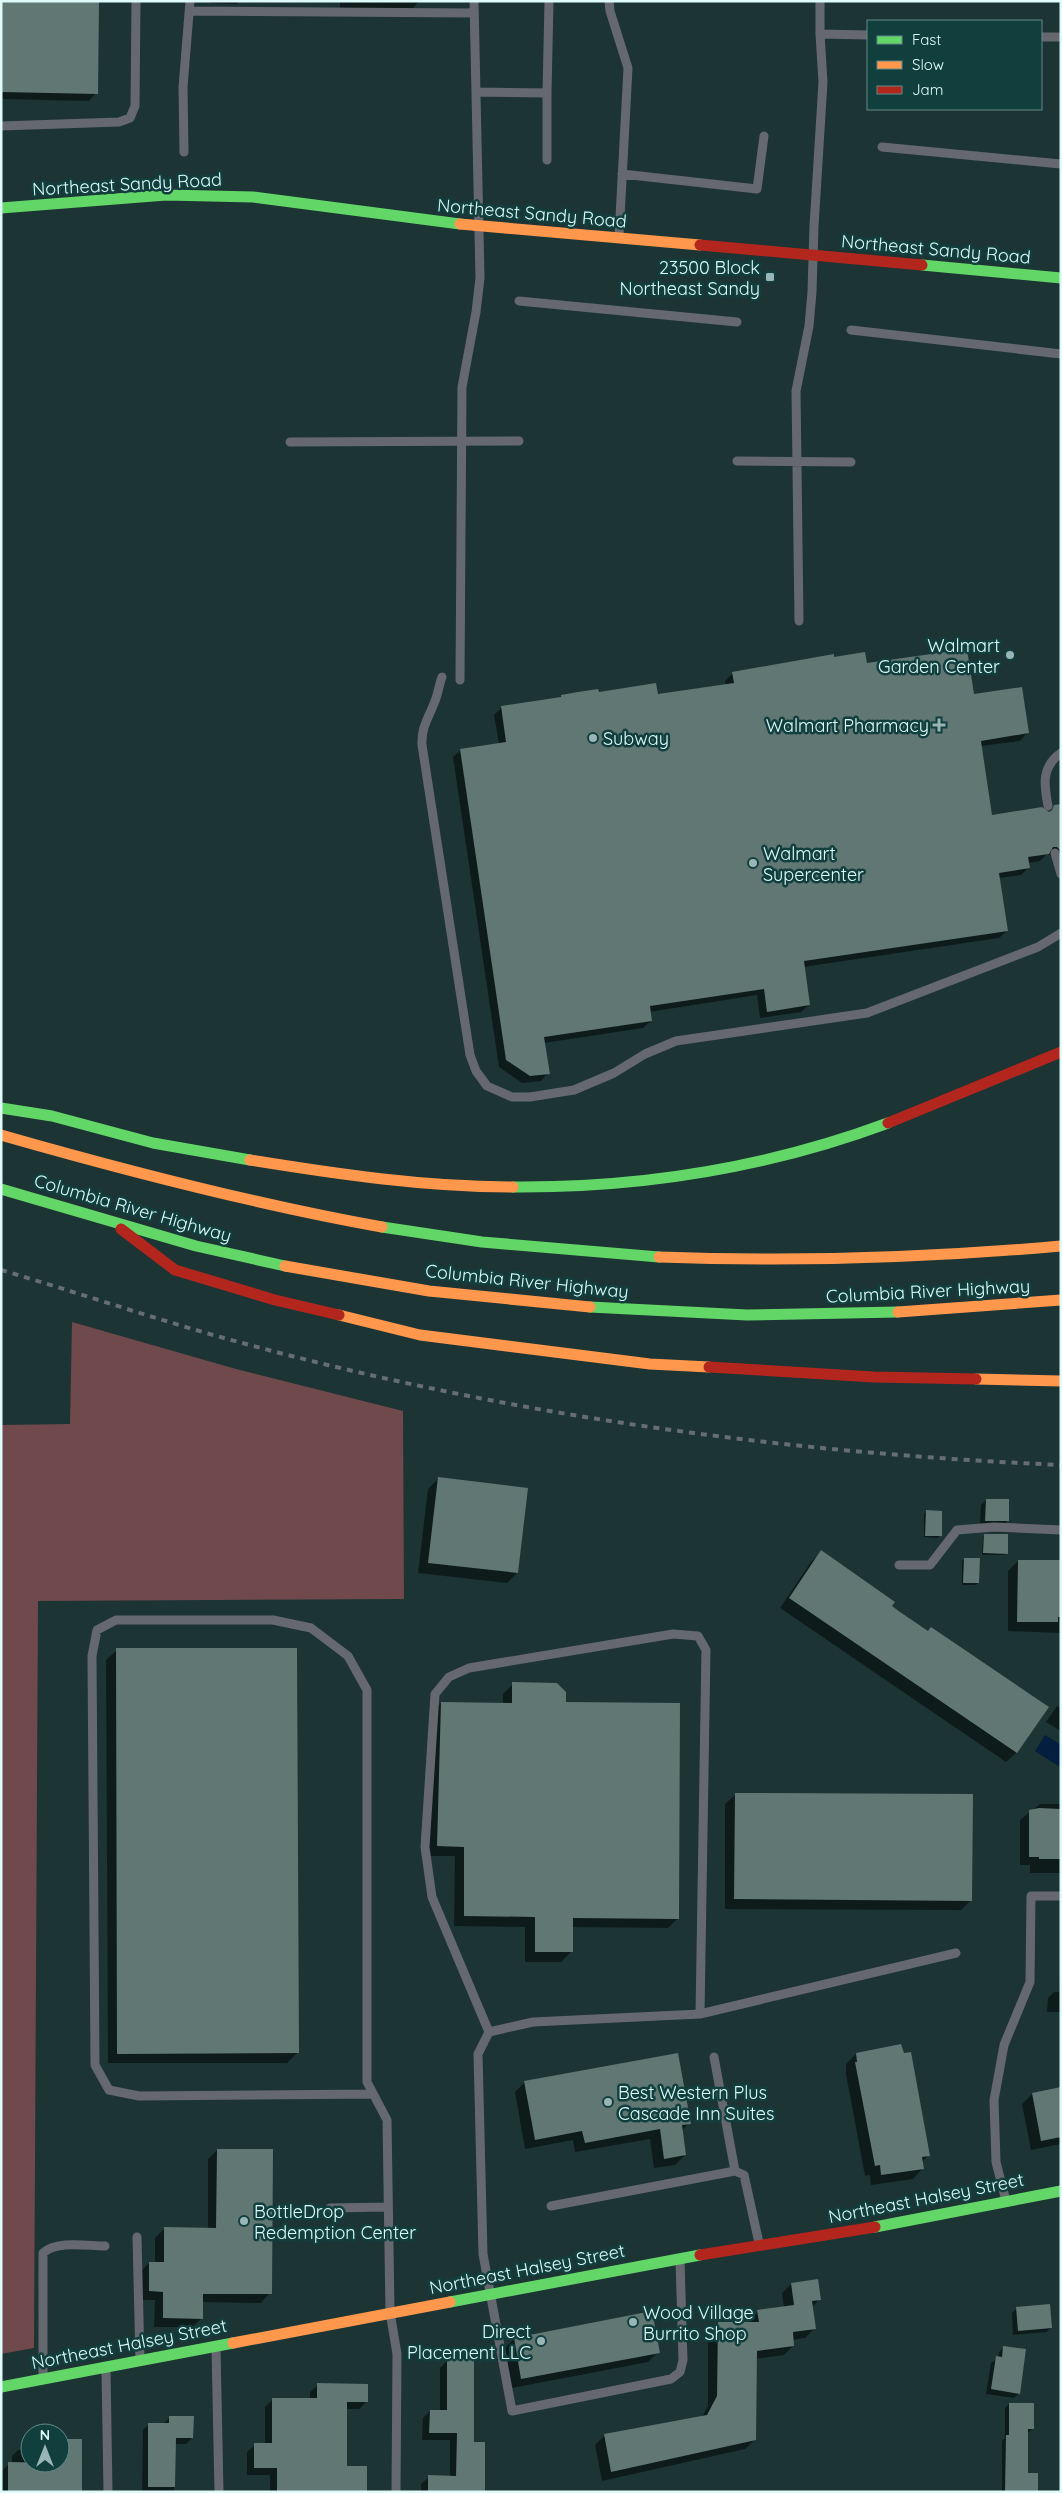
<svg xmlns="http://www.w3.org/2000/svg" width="1062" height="2493" font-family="Quicksand,sans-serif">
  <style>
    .green { fill: #6f494c }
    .water { fill: #031e3e }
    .shadow { fill: #0007 }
    .building { fill: #617773 }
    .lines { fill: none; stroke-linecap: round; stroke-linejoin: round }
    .lane { stroke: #666870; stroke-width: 9 }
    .fast { stroke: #63d668; stroke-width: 11 }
    .slow { stroke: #ff974d; stroke-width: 11 }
    .jam { stroke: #b3261e; stroke-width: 11 }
    .rail { stroke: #666e72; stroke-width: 4; stroke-dasharray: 6 6; stroke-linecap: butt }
    .poi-dot { fill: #9ab5b5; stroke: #113f3e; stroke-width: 2 }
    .labels { text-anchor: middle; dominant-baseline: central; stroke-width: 5; stroke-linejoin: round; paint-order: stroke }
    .street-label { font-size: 18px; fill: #defbfa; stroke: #113f3e }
    .poi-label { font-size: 18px; fill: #defbfa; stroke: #113f3e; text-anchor: start }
  </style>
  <rect width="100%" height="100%" fill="#1c3434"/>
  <path class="green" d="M 72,1322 L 236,1369 L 403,1411 L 404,1599 L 38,1601 L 34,2348 L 1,2354 L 1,1425 L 70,1424 Z"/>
  <path class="water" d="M 1045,1735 L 1061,1745 L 1060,1767 L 1035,1751 Z"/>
  <path class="shadow" d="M 1,1 L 96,93 L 89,101 L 1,99 Z
    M 210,1 L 239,1 L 237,4 L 210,3 Z
    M 340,1 L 419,1 L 412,9 L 340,9 Z
    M 833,658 L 866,665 L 973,695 L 1027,733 L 1020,741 L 981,746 L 991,816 L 1048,813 L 1055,806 L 1061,806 L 1061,858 L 1047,854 L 1040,861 L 1028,863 L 1028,868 L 1021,875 L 999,878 L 1007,931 L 999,938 L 803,967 L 809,1005 L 801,1012 L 760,1018 L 757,995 L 649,1012 L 651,1021 L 643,1028 L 544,1043 L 548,1073 L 541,1081 L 522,1083 L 499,1067 L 453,757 L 461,750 L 499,744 L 494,715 L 502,707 L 558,699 L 561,696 L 598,693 L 657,696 L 726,686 L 725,681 L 733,673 Z
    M 438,1479 L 517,1573 L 507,1583 L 418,1573 L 428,1489 Z
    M 986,1500 L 1007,1521 L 1003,1526 L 980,1526 L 981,1505 Z
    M 926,1512 L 940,1535 L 938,1538 L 924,1537 L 924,1514 Z
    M 985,1535 L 1007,1553 L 1004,1555 L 982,1555 L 983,1537 Z
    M 821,1552 L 891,1606 L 1017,1752 L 1006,1762 L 780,1608 L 811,1562 Z
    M 965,1559 L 978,1583 L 976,1585 L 962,1585 L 962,1561 Z
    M 1018,1561 L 1061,1562 L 1061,1633 L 1008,1631 L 1008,1571 Z
    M 117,1650 L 297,2053 L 287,2063 L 108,2063 L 106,1660 Z
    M 513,1684 L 565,1703 L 678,1918 L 668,1928 L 572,1927 L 571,1952 L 561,1962 L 525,1962 L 525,1927 L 454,1926 L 455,1856 L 428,1856 L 431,1713 L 441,1703 L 503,1704 L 503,1694 Z
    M 1057,1706 L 1061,1708 L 1061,1731 L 1046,1722 Z
    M 736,1794 L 971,1900 L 961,1910 L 725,1909 L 725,1804 Z
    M 1040,1804 L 1061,1804 L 1061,1873 L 1030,1873 L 1030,1865 L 1020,1865 L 1020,1820 Z
    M 1061,1959 L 1061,2012 L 1047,2012 L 1048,1998 L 1054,1992 L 1059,1992 Z
    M 856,2054 L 929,2155 L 922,2162 L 923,2168 L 913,2179 L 871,2185 L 870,2175 L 865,2176 L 846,2074 L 846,2064 Z
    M 525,2082 L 689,2123 L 681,2131 L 685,2155 L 675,2165 L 654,2168 L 650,2139 L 575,2152 L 573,2140 L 525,2149 L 515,2092 Z
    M 1061,2089 L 1061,2144 L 1031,2150 L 1022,2104 L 1032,2094 Z
    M 217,2150 L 270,2293 L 261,2303 L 202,2302 L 202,2318 L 192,2327 L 154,2327 L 155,2300 L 140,2300 L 140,2272 L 149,2263 L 155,2263 L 155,2238 L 164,2229 L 208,2229 L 208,2159 Z
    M 791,2284 L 820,2299 L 812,2307 L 814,2329 L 805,2338 L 792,2340 L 793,2346 L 784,2355 L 755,2359 L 755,2440 L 745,2449 L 602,2481 L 595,2445 L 605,2435 L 702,2417 L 708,2406 L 708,2332 L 718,2323 L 749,2323 L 758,2311 L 784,2308 L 782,2293 Z
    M 1016,2309 L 1051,2328 L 1046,2332 L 1013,2335 L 1012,2313 Z
    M 514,2339 L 658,2352 L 648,2362 L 512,2388 L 504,2349 Z
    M 1004,2347 L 1019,2393 L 1014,2398 L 986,2394 L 991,2363 L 998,2358 L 999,2352 Z
    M 448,2360 L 473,2444 L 483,2492 L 421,2492 L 421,2484 L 429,2477 L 450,2477 L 450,2440 L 422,2440 L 423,2418 L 430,2411 L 440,2411 L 440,2368 Z
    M 318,2385 L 366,2402 L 359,2409 L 346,2409 L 346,2467 L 366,2492 L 270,2492 L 270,2475 L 247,2475 L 247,2452 L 255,2445 L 265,2445 L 265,2407 L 272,2400 L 310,2400 L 310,2392 Z
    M 1009,2404 L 1033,2429 L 1027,2433 L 1027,2474 L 1036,2492 L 1002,2492 L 1002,2441 L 1005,2438 L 1005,2408 Z
    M 170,2417 L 192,2438 L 186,2444 L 175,2444 L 174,2492 L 142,2492 L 143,2430 L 149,2424 L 164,2423 Z
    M 62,2440 L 80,2492 L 3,2492 L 3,2470 L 9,2464 L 12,2464 L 12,2456 L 18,2450 L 30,2450 L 30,2463 L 60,2463 L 60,2442 Z"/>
  <path class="building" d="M 1,1 L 99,1 L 98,94 L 1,92 Z
    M 967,649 L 974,694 L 1022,687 L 1029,733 L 981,741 L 992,815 L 1042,807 L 1049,812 L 1052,810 L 1054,805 L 1061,804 L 1061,851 L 1057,847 L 1053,847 L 1049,854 L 1028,857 L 1030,868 L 999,873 L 1008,931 L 804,961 L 810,1005 L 767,1012 L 764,989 L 650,1006 L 652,1021 L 544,1037 L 550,1074 L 530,1076 L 506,1060 L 460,749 L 506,742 L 501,706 L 561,697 L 561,695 L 578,692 L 598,689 L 599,692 L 656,683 L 658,694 L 734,683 L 732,672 L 834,654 L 834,657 L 865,652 L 867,663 Z
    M 438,1477 L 528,1488 L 518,1573 L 428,1563 Z
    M 986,1499 L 1009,1499 L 1009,1521 L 985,1521 Z
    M 926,1510 L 942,1511 L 942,1536 L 925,1536 Z
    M 984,1534 L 1008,1534 L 1008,1554 L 983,1553 Z
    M 821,1550 L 895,1602 L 892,1606 L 900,1612 L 928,1631 L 931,1627 L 1049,1707 L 1017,1753 L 789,1598 Z
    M 964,1558 L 980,1558 L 979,1583 L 963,1583 Z
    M 1018,1560 L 1061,1560 L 1061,1617 L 1058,1617 L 1058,1622 L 1017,1622 Z
    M 116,1648 L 297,1648 L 299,2053 L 117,2054 Z
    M 512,1682 L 557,1683 L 566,1692 L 566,1702 L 680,1703 L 679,1919 L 573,1918 L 573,1952 L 535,1952 L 535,1917 L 464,1916 L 464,1847 L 437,1846 L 441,1702 L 512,1703 Z
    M 735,1793 L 973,1794 L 972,1901 L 734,1899 Z
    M 1039,1808 L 1061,1809 L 1061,1859 L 1039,1859 L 1039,1857 L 1029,1857 L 1029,1810 Z
    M 901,2044 L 904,2053 L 911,2052 L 930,2156 L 922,2157 L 924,2169 L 881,2175 L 880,2165 L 875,2166 L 855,2062 L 857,2062 L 856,2053 Z
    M 678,2053 L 691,2124 L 682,2125 L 686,2155 L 664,2159 L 660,2129 L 585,2143 L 582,2131 L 535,2140 L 524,2081 Z
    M 1061,2087 L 1061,2137 L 1041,2141 L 1032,2093 Z
    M 217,2149 L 273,2149 L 272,2294 L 203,2294 L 203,2319 L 163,2318 L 163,2292 L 149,2291 L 149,2262 L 164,2262 L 164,2227 L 216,2228 Z
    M 818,2279 L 821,2300 L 812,2301 L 816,2329 L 793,2332 L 794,2346 L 757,2351 L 756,2440 L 611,2472 L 604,2434 L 707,2415 L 717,2396 L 718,2322 L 759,2322 L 757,2310 L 794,2305 L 791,2283 Z
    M 1050,2304 L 1052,2328 L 1018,2331 L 1016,2307 Z
    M 652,2311 L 660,2353 L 521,2379 L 514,2338 Z
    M 1003,2346 L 1026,2349 L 1020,2394 L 991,2389 L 996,2356 L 1002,2357 Z
    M 447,2359 L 474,2359 L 474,2442 L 485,2442 L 485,2492 L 428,2492 L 428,2475 L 456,2476 L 457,2433 L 429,2433 L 430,2410 L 447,2410 Z
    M 317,2383 L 368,2384 L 368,2402 L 347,2402 L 347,2466 L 367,2466 L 367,2492 L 277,2492 L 277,2468 L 254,2468 L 254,2443 L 272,2443 L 272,2398 L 317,2398 Z
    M 1009,2403 L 1034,2403 L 1034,2429 L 1028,2429 L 1028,2473 L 1038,2473 L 1038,2492 L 1005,2492 L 1006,2435 L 1009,2435 Z
    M 169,2416 L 194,2416 L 193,2438 L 176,2438 L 175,2487 L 148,2487 L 148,2423 L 169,2423 Z
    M 61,2439 L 82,2439 L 82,2492 L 8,2492 L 8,2462 L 60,2463 Z"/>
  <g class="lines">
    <path class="lane" d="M 609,1 L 610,11 L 628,68 L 619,236
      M 190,11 L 474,13
      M 820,34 L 820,1
      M 1041,37 L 1061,37
      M 476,92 L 547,93 L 549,1
      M 1,126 L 119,122 L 130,118 L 135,106 L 136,1
      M 882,147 L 1061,164
      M 184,152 L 183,87 L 190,1
      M 547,160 L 547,93
      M 622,174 L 757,189 L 764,136
      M 519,301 L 737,322
      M 851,330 L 1061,354
      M 290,442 L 519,441
      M 737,461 L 851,462
      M 799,621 L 796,391 L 809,326 L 812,292 L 814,226 L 823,82 L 820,34 L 868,35
      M 442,677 C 439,685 438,694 435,701 C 429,717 421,727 422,745 L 470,1055 L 476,1071 L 487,1086 L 512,1097 L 530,1097 L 574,1090 L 614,1073 L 645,1054 L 676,1041 L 867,1013 L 1038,947 L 1061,933
      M 460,680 L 462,387 L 476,312 L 480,278 L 474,1
      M 1048,806 C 1044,785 1041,767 1061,753
      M 1055,853 L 1061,874
      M 899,1565 L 930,1565 L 957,1530 L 994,1527 L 1061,1530
      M 489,2032 L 432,1897 L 425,1847 L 435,1694 L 449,1677 L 469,1668 L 673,1634 L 698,1636 L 706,1650 L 700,2014
      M 714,2057 L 735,2171
      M 373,2094 L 139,2096 L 109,2090 L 95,2065 L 92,1656 L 97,1630 L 116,1620 L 273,1620 L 311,1628 L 348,1656 L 367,1690 L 367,2082 L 387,2120 L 390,2312 L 397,2354 L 396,2492
      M 1006,2201 L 996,2162 L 994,2100 L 1004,2045 L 1030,1982 L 1031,1896 L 1061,1896
      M 551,2206 L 735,2171 L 744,2175 L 759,2243
      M 330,2208 L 387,2207
      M 137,2237 L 140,2360
      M 680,2260 L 683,2360 L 680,2372 L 671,2379 L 512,2411 L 483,2254 L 478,2054 L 489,2032 L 533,2022 L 700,2014 L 956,1953
      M 216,2348 L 219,2492
      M 106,2369 L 108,2492
      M 43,2376 L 43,2253 C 57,2240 87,2246 105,2246"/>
    <path class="fast" d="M 1,208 L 166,195 L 253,197 L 460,224
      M 922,265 L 1061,278
      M 1,1108 L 52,1116 L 153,1143 L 250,1160
      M 513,1187 C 641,1188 767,1168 888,1123
      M 1,1189 L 196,1246 L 285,1266
      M 382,1227 L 482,1242 L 659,1257
      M 590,1307 L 747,1315 L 898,1312
      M 875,2227 L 1061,2191
      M 450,2302 L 700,2255
      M 1,2387 L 233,2343"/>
    <path class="slow" d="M 460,224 L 700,245
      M 1,1135 C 127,1171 253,1204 382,1227
      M 250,1160 C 337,1174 424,1187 513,1187
      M 659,1257 C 793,1262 927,1258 1061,1246
      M 285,1266 L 429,1291 L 590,1307
      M 898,1312 L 1061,1300
      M 339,1315 L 420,1335 L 650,1364 L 709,1367
      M 976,1379 L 1061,1381
      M 233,2343 L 450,2302"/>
    <path class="jam" d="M 700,245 L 922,265
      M 888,1123 L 1061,1052
      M 121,1229 L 175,1270 L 275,1300 L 339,1315
      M 709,1367 L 874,1377 L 976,1379
      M 700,2255 L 875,2227"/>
    <path class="rail" d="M 1,1270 C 83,1294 163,1322 246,1344 C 512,1416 786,1453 1061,1465"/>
  </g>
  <g class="poi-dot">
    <rect x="765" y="272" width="10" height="10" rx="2.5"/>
    <circle cx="1010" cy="655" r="5"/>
    <path d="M936.5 717.5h5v5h5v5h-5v5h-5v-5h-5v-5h5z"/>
    <circle cx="593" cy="738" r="5"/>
    <circle cx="753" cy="863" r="5"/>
    <circle cx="608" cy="2102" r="5"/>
    <circle cx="244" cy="2221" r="5"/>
    <circle cx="633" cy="2322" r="5"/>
    <circle cx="541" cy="2341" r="5"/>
  </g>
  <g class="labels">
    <g class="street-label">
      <text transform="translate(127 184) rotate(-3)">Northeast Sandy Road</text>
      <text transform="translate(532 213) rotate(5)">Northeast Sandy Road</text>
      <text transform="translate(936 249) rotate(5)">Northeast Sandy Road</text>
      <text transform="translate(133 1208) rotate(16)">Columbia River Highway</text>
      <text transform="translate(527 1281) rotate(6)">Columbia River Highway</text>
      <text transform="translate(928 1291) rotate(-3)">Columbia River Highway</text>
      <text transform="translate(926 2198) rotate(-11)">Northeast Halsey Street</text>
      <text transform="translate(527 2269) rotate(-11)">Northeast Halsey Street</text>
      <text transform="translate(129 2344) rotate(-11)">Northeast Halsey Street</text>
    </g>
    <g class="poi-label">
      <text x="760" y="267" text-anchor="end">23500 Block<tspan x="760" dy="21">Northeast Sandy</tspan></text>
      <text x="1000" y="645" text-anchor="end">Walmart<tspan x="1000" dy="21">Garden Center</tspan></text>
      <text x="929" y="725" text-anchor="end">Walmart Pharmacy</text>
      <text x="603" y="738">Subway</text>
      <text x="763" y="853">Walmart<tspan x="763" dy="21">Supercenter</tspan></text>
      <text x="618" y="2092">Best Western Plus<tspan x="618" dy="21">Cascade Inn Suites</tspan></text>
      <text x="254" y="2211">BottleDrop<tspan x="254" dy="21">Redemption Center</tspan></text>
      <text x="643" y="2312">Wood Village<tspan x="643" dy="21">Burrito Shop</tspan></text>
      <text x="531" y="2331" text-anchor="end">Direct<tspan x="531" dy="21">Placement LLC</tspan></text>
    </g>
  </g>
  <rect width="1062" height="2493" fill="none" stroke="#defbfa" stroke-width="5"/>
  <rect x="867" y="20" width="175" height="90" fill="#113f3e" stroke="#638a89"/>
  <rect x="877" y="36" width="25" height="8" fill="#63d668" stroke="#638a89"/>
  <text x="912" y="45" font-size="15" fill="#defbfa">Fast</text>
  <rect x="877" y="61" width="25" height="8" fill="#ff974d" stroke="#638a89"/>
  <text x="912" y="70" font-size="15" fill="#defbfa">Slow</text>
  <rect x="877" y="86" width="25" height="8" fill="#b3261e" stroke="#638a89"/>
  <text x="912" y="95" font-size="15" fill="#defbfa">Jam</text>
  <g transform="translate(45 2448)"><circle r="24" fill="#113f3e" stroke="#638a89"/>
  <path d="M0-4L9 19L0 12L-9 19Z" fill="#9ab5b5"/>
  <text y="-8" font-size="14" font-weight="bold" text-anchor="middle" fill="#defbfa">N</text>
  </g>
</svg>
